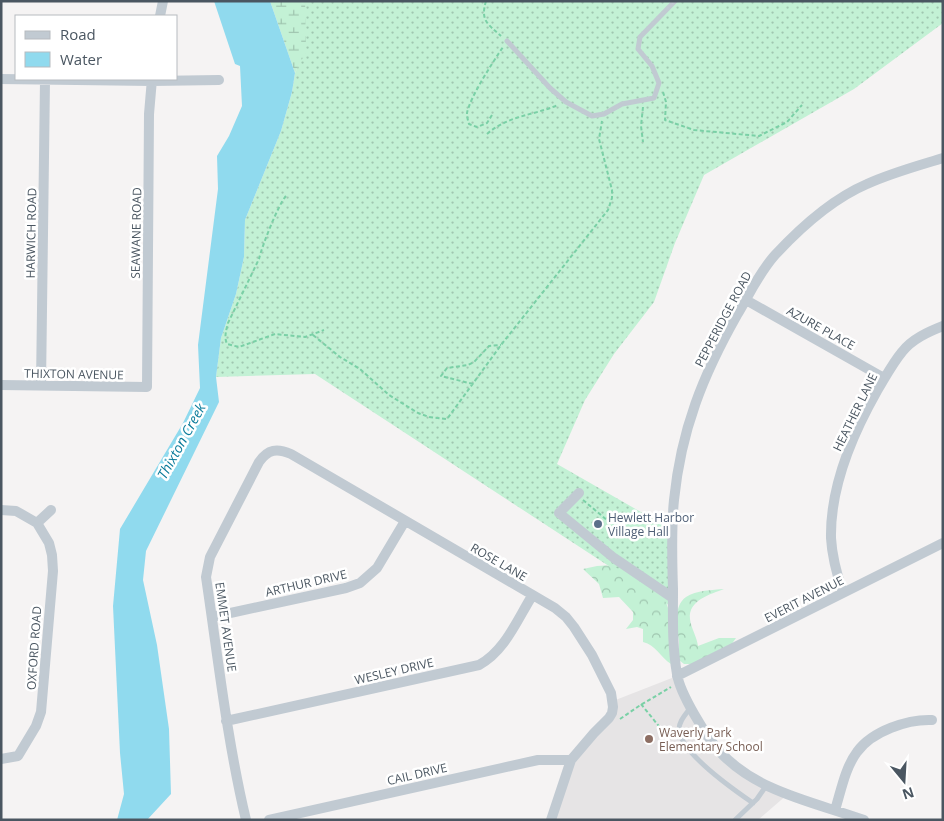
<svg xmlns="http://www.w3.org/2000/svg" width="944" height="821" font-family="'Open Sans',sans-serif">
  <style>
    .education { fill: #e6e4e5 }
    .grass { fill: url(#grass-dots) }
    .forest { fill: url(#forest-crowns) }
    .wetland { fill: url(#wetland-marsh) }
    .water { fill: #90daee }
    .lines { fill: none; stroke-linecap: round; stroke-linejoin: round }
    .path { stroke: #7ad0a6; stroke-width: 2; stroke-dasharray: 4 2.5; stroke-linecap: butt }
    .lane { stroke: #c1cad2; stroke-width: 5 }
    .street { stroke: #c1cad2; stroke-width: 10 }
    .service-dot { fill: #5c6f8a; stroke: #fff; stroke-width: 2 }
    .education-dot { fill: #8d6e63; stroke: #fff; stroke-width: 2 }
    .labels { text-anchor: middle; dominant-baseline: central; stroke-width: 5; stroke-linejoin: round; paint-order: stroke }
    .street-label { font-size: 12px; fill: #4a5661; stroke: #fff }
    .service-label { font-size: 12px; fill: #4e5e75; stroke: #fff; text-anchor: start }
    .education-label { font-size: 12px; fill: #785e54; stroke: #fff; text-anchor: start }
    .water-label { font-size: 14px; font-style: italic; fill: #0c7c9b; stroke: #fff }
  </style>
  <defs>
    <pattern id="grass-dots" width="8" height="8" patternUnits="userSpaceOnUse" patternTransform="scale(1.25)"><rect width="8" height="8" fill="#c3f1d5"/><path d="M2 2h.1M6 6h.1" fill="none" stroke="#a0c6b0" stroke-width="1.8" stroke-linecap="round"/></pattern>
    <pattern id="forest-crowns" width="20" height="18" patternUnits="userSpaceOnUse" patternTransform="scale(1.25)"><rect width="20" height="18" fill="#c3f1d5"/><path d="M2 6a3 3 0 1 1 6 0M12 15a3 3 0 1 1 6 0" fill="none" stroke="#a0c6b0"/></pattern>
    <pattern id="wetland-marsh" width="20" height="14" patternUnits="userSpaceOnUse" patternTransform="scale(1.25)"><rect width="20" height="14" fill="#c3f1d5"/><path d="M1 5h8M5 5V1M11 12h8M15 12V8" fill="none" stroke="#a0c6b0"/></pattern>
  </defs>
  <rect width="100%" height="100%" fill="#f5f3f3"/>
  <path class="education" d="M 677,676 L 729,767 L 788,794 L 758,820 L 553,820 L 573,756 L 611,716 L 613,701 Z"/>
  <path class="grass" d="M 305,1 L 943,1 L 943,23 L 854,89 L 704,175 L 675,243 L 654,302 L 614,354 L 585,400 L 557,464 L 674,531 L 673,608 L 315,374 L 216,377 L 221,338 L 236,294 L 244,257 L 245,220 L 281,131 L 292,92 L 295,73 L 305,52 Z"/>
  <path class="forest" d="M 597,566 C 601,566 605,565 609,566 C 624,568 666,593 668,608 L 671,664 C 660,657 656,645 643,642 L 643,629 L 637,627 L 626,629 L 633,620 L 633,612 L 619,597 L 603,598 L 599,584 L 583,569 Z
    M 724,589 C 711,594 688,600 690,619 C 691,628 697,637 698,646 L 719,638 L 736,638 L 731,645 L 694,664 L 684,664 L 679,660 C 679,654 679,647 679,641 C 677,628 673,606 686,597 C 696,590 713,590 724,589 Z"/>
  <path class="wetland" d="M 270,1 L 305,1 L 306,52 L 295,73 Z"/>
  <path class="water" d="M 214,1 L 270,1 L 295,73 L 292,92 L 281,131 L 245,220 L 244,257 L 236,294 L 221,338 L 216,377 L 219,402 L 146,551 L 143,580 L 157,645 L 169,729 L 171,794 L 147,820 L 117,820 L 124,794 L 120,753 L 113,606 L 120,529 L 183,423 L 200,388 L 198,345 L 218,189 L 217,156 L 229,136 L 242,106 L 240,66 L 235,64 Z"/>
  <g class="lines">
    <path class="path" d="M 486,1 C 480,21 488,24 501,36
      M 663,92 L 666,102 L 665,120 L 694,130 L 759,136 L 787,122 L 802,105
      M 643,107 L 641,126 L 643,142
      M 492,115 L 487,123 L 477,127 L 469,124 C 468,121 467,117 467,113 C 470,97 493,62 503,47
      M 487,134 C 509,115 532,116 558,105
      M 286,196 C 278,205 262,246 259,259 L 228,323 C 226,331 224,337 227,344 L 239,347 L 275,334 L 305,337 L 324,330
      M 313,335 L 340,357 L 360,369 L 389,395 L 418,413 L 429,417 L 447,419 L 501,345 L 608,210 L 612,198 L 612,190 L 599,139 L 602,121
      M 473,384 L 441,376 L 447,368 L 468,365 L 474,362 L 489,346 L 501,345
      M 583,500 L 614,526
      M 641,704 L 666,735 L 672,736
      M 620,719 L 639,706 L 671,687"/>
    <path class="lane" d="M 507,41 L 550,88 L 566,102 L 592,116 L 604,114 L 622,104 L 654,98 L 659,83 L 652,66 L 638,49 L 640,37 L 675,1
      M 691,707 C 686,714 678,722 679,731 C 683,754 734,790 753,803
      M 735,820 L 757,799 L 766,786"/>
    <path class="street" d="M 160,16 L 163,1
      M 1,79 L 152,81 L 219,80
      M 746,300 L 884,378
      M 1,385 L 147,387 L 149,114 L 152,79
      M 41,386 L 45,80
      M 579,493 L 559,513 L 614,558 L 673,598
      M 1,510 L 16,511 L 37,523 L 49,543 L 52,555 L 53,571 L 41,712 L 36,726 L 18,756 L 1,759
      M 37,523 L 51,510
      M 843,593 C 837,575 832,557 831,538 C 830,486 852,435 877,391 C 885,378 892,364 902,352 C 912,339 928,332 943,326
      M 212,617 L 346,588 L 360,583 L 377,568 L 405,521
      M 677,676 L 943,543
      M 226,721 L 479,665 C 505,651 517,620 532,596
      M 835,810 C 841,791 845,768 857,752 C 872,731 908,719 932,720
      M 246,820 C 227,740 218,658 206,577 L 210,557 L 259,462 C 268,449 277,448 291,454 L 555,608 L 566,617 L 574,627 L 592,655 L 611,693 L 613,707 L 612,713 L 609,718 L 594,733 L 571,760 L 551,820
      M 269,820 L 538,760 L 571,760
      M 864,820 C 814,802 757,792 720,752 C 706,736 680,694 677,674 C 672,646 673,617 673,589 C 672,559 671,529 674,500 C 681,430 703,375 737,315 C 749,295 759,273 775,255 C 801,227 832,199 867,184 C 891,173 917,166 943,158"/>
  </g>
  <circle class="service-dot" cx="598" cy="524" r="5"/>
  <circle class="education-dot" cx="649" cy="739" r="5"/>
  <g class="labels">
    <g class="street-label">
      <text transform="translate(31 233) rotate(-89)">HARWICH ROAD</text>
      <text transform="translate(136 233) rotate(-89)">SEAWANE ROAD</text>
      <text transform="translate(723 319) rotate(-62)">PEPPERIDGE ROAD</text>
      <text transform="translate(821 328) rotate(29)">AZURE PLACE</text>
      <text transform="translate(74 374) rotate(1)">THIXTON AVENUE</text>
      <text transform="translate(855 412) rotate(-64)">HEATHER LANE</text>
      <text transform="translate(499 562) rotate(30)">ROSE LANE</text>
      <text transform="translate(306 583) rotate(-13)">ARTHUR DRIVE</text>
      <text transform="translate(804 599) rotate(-27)">EVERIT AVENUE</text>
      <text transform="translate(226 627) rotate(82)">EMMET AVENUE</text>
      <text transform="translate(34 648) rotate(-86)">OXFORD ROAD</text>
      <text transform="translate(394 671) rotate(-13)">WESLEY DRIVE</text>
      <text transform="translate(417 774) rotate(-13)">CAIL DRIVE</text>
    </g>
    <g class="service-label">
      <text x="608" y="517">Hewlett Harbor<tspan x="608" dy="14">Village Hall</tspan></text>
    </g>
    <g class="education-label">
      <text x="659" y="732">Waverly Park<tspan x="659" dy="14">Elementary School</tspan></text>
    </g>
    <g class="water-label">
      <text transform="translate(181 441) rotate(-61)">Thixton Creek</text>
    </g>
  </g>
  <rect width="944" height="821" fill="none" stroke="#4a5661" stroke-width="5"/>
  <rect x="15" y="15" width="162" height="65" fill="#ffffff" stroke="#b7bbc0"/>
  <rect x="25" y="31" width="25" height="8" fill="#c1cad2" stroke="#b7bbc0"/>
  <text x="60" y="40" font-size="15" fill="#4a5661">Road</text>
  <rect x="25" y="52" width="25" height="15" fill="#90daee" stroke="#b7bbc0"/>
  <text x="60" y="65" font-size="15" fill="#4a5661">Water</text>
  <g transform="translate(904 781) rotate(162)" stroke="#ffffff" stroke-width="4" paint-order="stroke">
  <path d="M0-4L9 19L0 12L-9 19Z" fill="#4a5661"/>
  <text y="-8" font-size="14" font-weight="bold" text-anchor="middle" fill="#4a5661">N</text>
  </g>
</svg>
